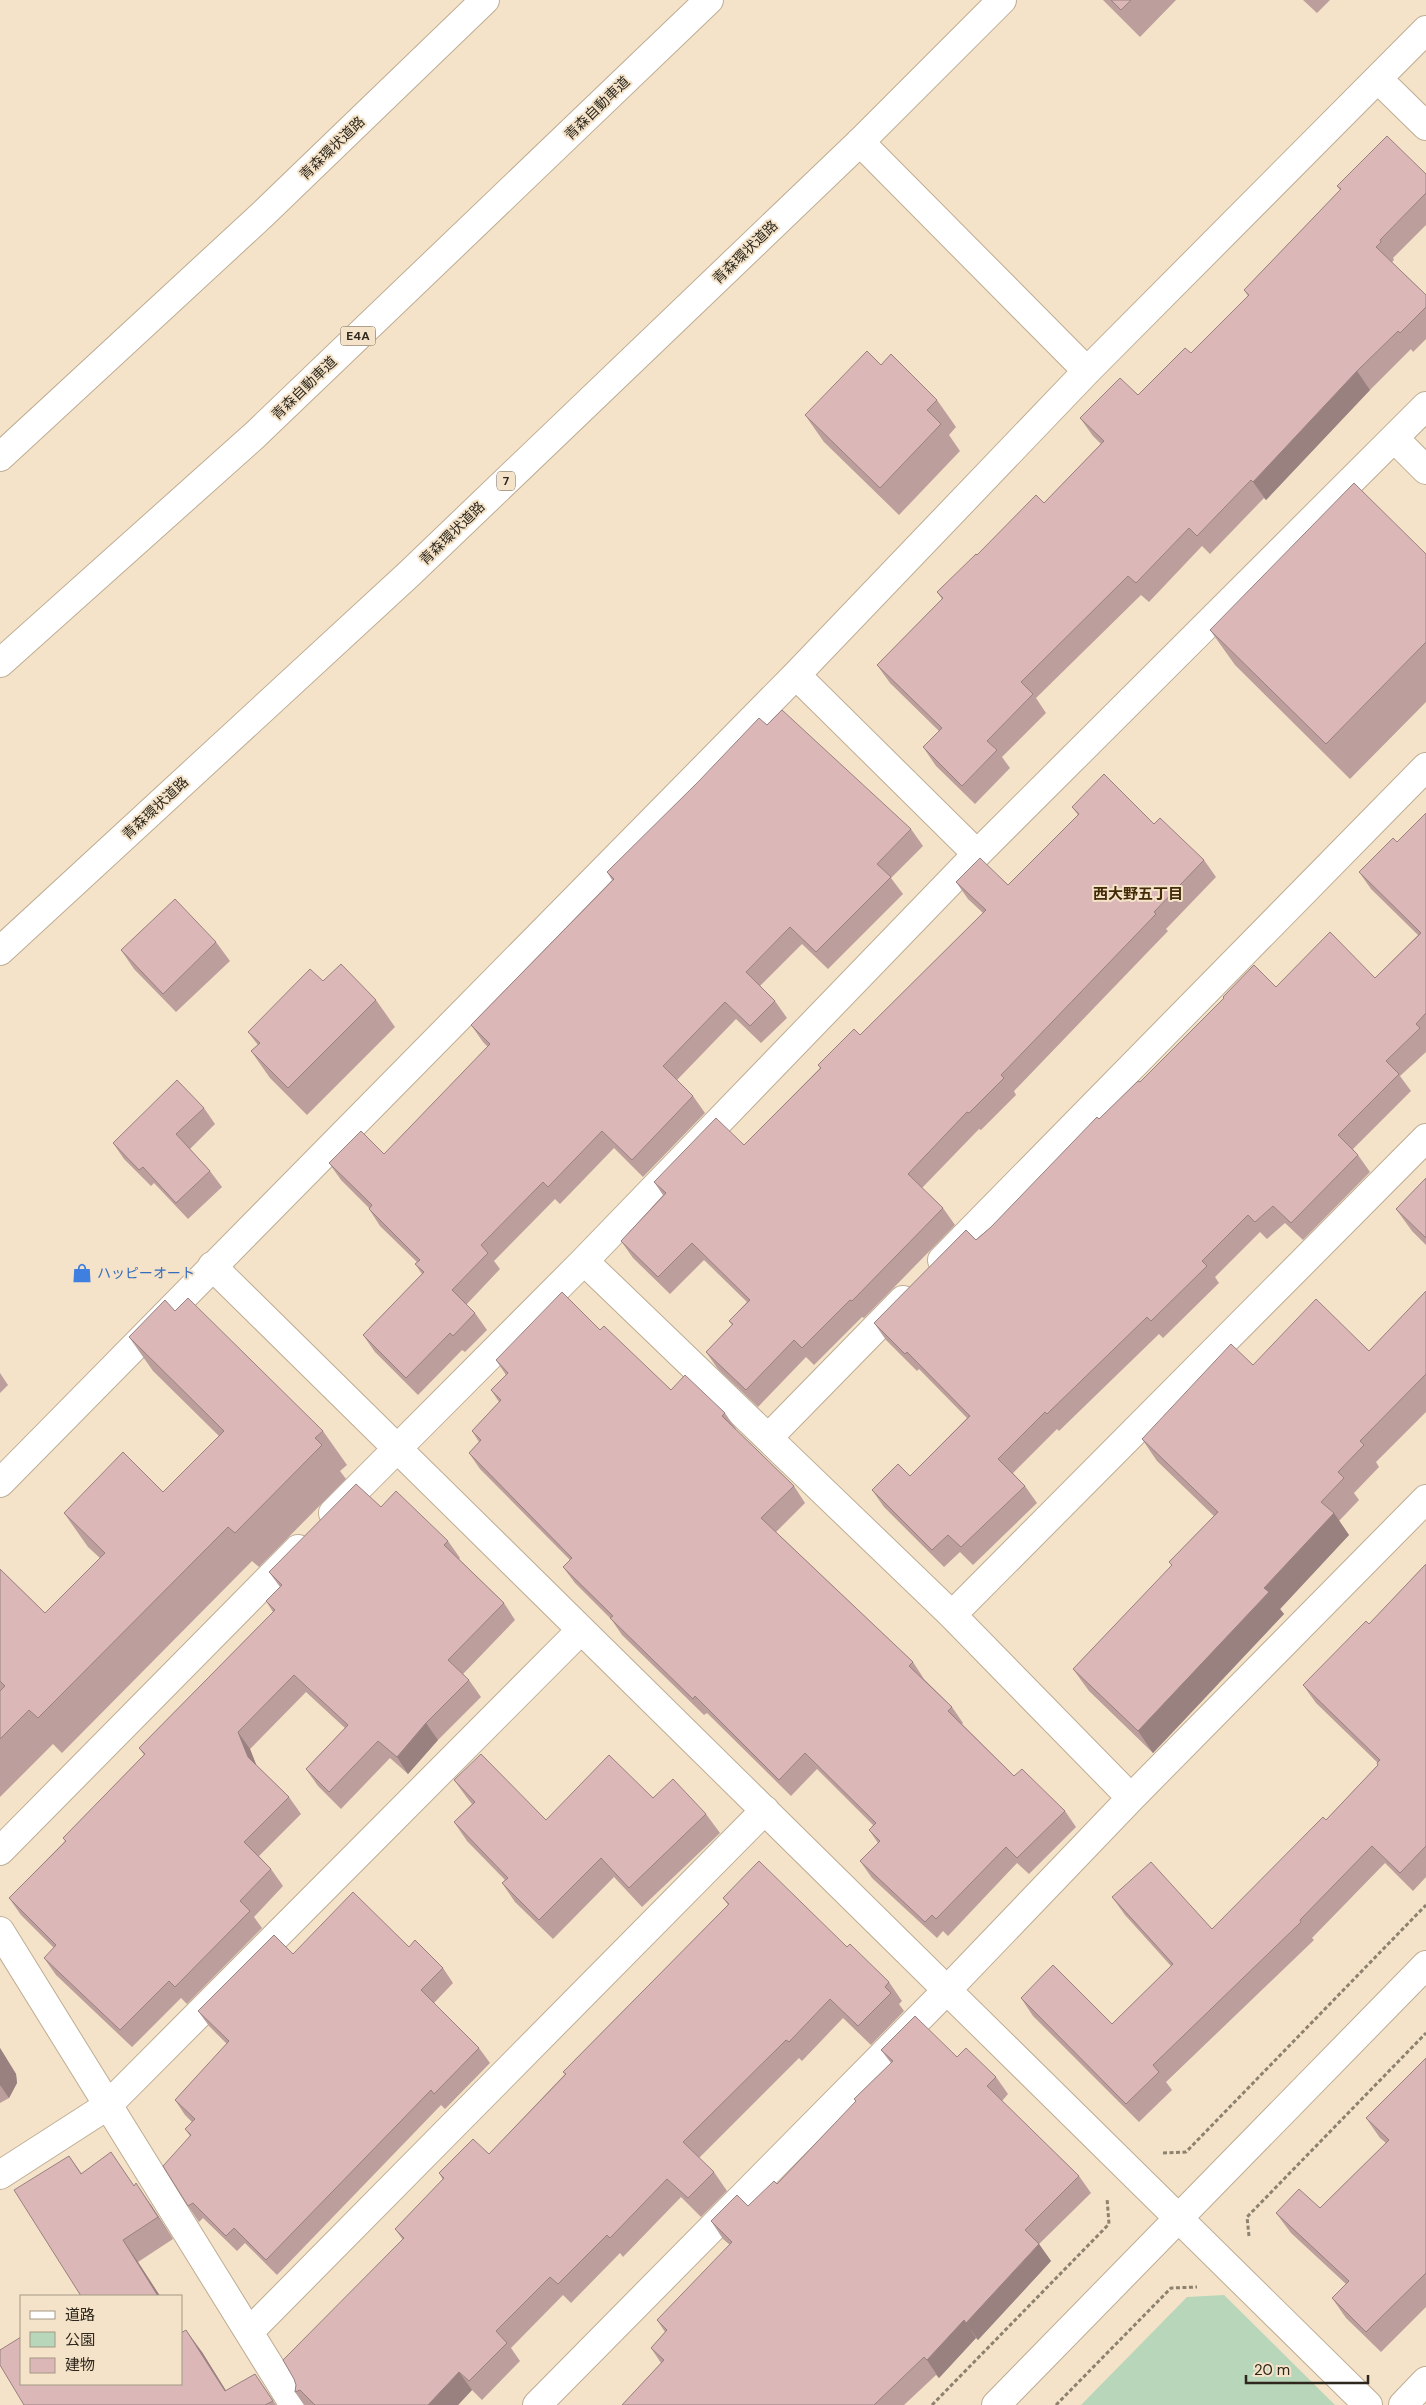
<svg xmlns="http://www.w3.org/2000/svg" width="1426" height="2405" font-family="'DM Sans','Noto Sans JP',sans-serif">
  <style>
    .green { fill: #b8d6ba }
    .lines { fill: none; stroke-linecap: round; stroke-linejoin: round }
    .street-casing { stroke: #bead94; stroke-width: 30 }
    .secondary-casing { stroke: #bead94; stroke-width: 30 }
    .highway-casing { stroke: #bead94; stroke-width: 30 }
    .path { stroke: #8d816f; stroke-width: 3; stroke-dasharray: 4 2.5; stroke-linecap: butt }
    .street { stroke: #fff; stroke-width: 28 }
    .secondary { stroke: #fff; stroke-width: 28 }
    .highway { stroke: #fff; stroke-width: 28 }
    .wall { fill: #bc9e9d }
    .shaded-wall { fill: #998180 }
    .building { fill: #dbb8b7; stroke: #998180 }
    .labels { text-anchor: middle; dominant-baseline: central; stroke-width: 4; stroke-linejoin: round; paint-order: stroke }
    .shield { fill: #f4e3c8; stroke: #695f50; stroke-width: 1 }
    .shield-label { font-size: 12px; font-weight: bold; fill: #2d271d }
    .street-label { font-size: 14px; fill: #2d271d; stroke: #f4e3c8 }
    .shop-label { font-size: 14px; fill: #366cbe; stroke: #f4e3c8; text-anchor: start }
    .neighbourhood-label { font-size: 15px; font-weight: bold; fill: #442b08; stroke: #f4e3c8 }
  </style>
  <rect width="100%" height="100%" fill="#f4e3c8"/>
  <path class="green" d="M 1224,2295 L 1335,2405 L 1081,2405 L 1187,2297 Z"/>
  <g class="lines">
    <defs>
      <path id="street" d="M 1378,79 L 1426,126
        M 860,142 L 1087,371
        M 1394,438 L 1426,470
        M 796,675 L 977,854
        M 942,1260 L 1426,767
        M 584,1261 L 952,1615 L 1131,1798
        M 212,1266 L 1368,2405
        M 769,1437 L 903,1300
        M 0,1483 L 796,675 L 1087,371 L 1426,30
        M 333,1513 L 584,1261 L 977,854 L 1426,406
        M 952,1615 L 1426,1138
        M 0,1851 L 298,1549
        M 0,1931 L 294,2405
        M 0,2175 L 107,2106 L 581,1630
        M 249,2332 L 765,1810
        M 537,2405 L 948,1989 L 1131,1798 L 1426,1499
        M 1403,2405 L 1426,2381"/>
      <path id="secondary" d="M 996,2405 L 1426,1965"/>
      <path id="highway" d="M 0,457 L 263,214 L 485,0
        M 0,663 L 255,435 L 709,0
        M 0,951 L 409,574 L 860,142 L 1002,0"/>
    </defs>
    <use href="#street" class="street-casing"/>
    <use href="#secondary" class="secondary-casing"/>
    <use href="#highway" class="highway-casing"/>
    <path class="path" d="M 1163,2153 L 1186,2152 L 1426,1905
      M 1249,2236 L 1247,2217 L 1426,2033
      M 932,2405 L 1109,2224 L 1107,2198
      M 1056,2405 L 1171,2288 L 1197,2287"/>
    <use href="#street" class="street"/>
    <use href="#secondary" class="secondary"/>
    <use href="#highway" class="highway"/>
  </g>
  <path class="wall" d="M 1103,0 L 1176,0 L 1140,37 Z
    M 1303,0 L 1330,0 L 1317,13 Z
    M 1426,174 L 1426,225 L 1393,258 L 1394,260 L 1392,262 L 1426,295 L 1426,339 L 1413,352 L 1411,349 L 1370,390 L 1266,500 L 1264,498 L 1210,554 L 1202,546 L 1149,602 L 1141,595 L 1036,698 L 1046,713 L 1002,757 L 1010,768 L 975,804 L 936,766 L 923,747 L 939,731 L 890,683 L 877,665 L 942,599 L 937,592 L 977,555 L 1044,503 L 1101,444 L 1093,436 L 1080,418 L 1138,395 L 1191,353 L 1248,296 L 1244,290 L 1340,190 L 1337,186 Z
    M 881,365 L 937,400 L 956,427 L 949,435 L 960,451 L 899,515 L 824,442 L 805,415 Z
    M 1426,554 L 1426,702 L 1350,779 L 1235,665 L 1210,630 Z
    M 767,725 L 911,829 L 923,846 L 891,878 L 903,894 L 828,969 L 802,944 L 760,986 L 775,1001 L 787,1018 L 761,1043 L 736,1019 L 677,1080 L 693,1096 L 705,1113 L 643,1177 L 614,1148 L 560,1204 L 555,1199 L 494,1261 L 500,1269 L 466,1305 L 475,1313 L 487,1330 L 465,1352 L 462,1350 L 418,1395 L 375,1352 L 363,1335 L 422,1274 L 415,1264 L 417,1262 L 380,1226 L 369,1209 L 369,1208 L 341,1180 L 329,1163 L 384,1154 L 488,1047 L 483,1042 L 471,1025 L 612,880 L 607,872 Z
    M 1072,807 L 1154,824 L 1204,860 L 1216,877 L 1166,929 L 1168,931 L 1014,1091 L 1016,1095 L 981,1130 L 979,1129 L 922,1188 L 943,1208 L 955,1225 L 864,1318 L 862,1317 L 814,1365 L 806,1357 L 758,1407 L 718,1369 L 706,1352 L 732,1325 L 729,1321 L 747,1302 L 704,1260 L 670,1294 L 633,1258 L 621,1241 L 663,1195 L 654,1182 L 744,1145 L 820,1068 L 818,1065 L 860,1035 L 983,913 L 968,899 L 956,882 L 1008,885 L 1078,815 Z
    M 1426,813 L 1426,1052 L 1400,1076 L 1411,1091 L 1353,1149 L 1358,1155 L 1370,1172 L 1303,1240 L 1285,1223 L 1267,1239 L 1260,1232 L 1215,1277 L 1219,1283 L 1163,1338 L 1159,1334 L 1059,1431 L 1057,1429 L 1013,1473 L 1025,1486 L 1037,1503 L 973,1565 L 960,1552 L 944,1567 L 884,1507 L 872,1490 L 910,1476 L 967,1418 L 919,1369 L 917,1371 L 886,1340 L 874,1323 L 991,1227 L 1099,1119 L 1140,1082 L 1276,987 L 1375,978 L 1418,935 L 1371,889 L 1359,872 L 1397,842 Z
    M 216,942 L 230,961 L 176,1012 L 134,969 L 121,950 Z
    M 323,981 L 376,1000 L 395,1027 L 307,1115 L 270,1078 L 251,1051 L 258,1045 L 248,1032 Z
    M 204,1108 L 215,1124 L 190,1149 L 210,1171 L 222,1187 L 188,1219 L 154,1183 L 151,1186 L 124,1159 L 113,1143 Z
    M 1426,1178 L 1426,1245 L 1412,1231 L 1396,1209 Z
    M 1426,1291 L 1426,1412 L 1376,1462 L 1379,1467 L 1354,1493 L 1359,1500 L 1339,1521 L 1349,1535 L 1280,1609 L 1284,1614 L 1153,1753 L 1089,1691 L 1073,1669 L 1172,1566 L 1169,1562 L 1214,1516 L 1157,1461 L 1142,1439 L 1253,1365 L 1369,1351 Z
    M 175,1311 L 323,1431 L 347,1465 L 340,1471 L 346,1479 L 259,1567 L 252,1561 L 62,1753 L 53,1744 L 0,1797 L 0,1569 L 45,1613 L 100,1558 L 88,1547 L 64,1513 L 163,1492 L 219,1436 L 153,1371 L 129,1337 Z
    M 600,1330 L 671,1390 L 725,1413 L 736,1429 L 736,1430 L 794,1486 L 805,1503 L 776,1532 L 913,1662 L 924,1679 L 952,1707 L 963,1723 L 962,1724 L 1014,1776 L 1065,1811 L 1076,1827 L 1029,1874 L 1017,1863 L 948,1936 L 943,1931 L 937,1938 L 872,1878 L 860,1861 L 878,1843 L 869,1830 L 873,1825 L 817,1769 L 791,1796 L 707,1713 L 704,1715 L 622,1635 L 611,1619 L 575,1583 L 563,1567 L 570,1560 L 480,1469 L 469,1453 L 479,1442 L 472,1431 L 499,1402 L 491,1390 L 506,1375 L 496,1360 Z
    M 0,1373 L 8,1385 L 0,1393 Z
    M 381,1507 L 448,1541 L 460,1558 L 459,1559 L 504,1603 L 515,1620 L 463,1674 L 469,1680 L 481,1697 L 438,1740 L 408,1774 L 390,1758 L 341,1809 L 318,1786 L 306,1769 L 345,1728 L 306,1692 L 250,1749 L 256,1765 L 289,1797 L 301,1814 L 259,1856 L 271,1869 L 283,1886 L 254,1917 L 262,1928 L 187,2004 L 181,1998 L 132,2047 L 56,1975 L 44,1958 L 54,1948 L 21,1915 L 9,1898 L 65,1841 L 63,1838 L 144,1755 L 139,1748 L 273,1612 L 266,1601 L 280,1587 L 269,1572 Z
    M 1426,1564 L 1426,1877 L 1413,1891 L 1385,1863 L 1312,1938 L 1314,1940 L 1166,2082 L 1172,2090 L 1139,2122 L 1033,2016 L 1021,1998 L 1112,2024 L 1171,1966 L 1125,1915 L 1112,1897 L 1212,1929 L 1326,1820 L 1378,1765 L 1378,1763 L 1316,1703 L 1303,1685 L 1369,1624 Z
    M 454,1780 L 546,1820 L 653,1798 L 706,1814 L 720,1833 L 642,1907 L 614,1877 L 553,1939 L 515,1902 L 502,1883 L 505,1880 L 467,1841 L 454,1822 L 472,1804 L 468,1799 Z
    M 723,1898 L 847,1947 L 889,1982 L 902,2001 L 899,2004 L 904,2011 L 871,2045 L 843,2018 L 802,2061 L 799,2058 L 699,2158 L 714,2172 L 727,2191 L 701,2217 L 681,2197 L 623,2257 L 620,2253 L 571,2303 L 563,2295 L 511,2348 L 520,2361 L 482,2400 L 472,2390 L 458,2405 L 304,2405 L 295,2392 L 296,2385 L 294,2379 L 403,2240 L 395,2229 L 443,2180 L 439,2173 L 489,2154 L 565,2074 L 563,2072 L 728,1905 Z
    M 409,1947 L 443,1968 L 453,1983 L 434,2003 L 479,2048 L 490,2063 L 445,2109 L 441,2105 L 277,2275 L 245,2243 L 237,2251 L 203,2218 L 199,2222 L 188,2206 L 190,2136 L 185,2129 L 192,2122 L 185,2115 L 175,2100 L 227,2044 L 209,2026 L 198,2011 L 293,1954 Z
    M 0,2048 L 16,2074 L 17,2083 L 9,2098 L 0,2103 Z
    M 881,2050 L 957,2057 L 996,2077 L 1008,2094 L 1002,2101 L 1079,2176 L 1091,2193 L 1039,2244 L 1051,2261 L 978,2340 L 976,2338 L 939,2378 L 936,2375 L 904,2405 L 622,2405 L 661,2363 L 651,2348 L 665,2332 L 657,2320 L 730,2245 L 723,2239 L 711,2221 L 748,2206 L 777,2184 L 856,2102 L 854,2099 L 891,2063 Z
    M 1426,2058 L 1426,2307 L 1381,2352 L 1346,2318 L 1332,2298 L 1346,2284 L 1291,2233 L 1276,2213 L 1320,2208 L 1386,2143 L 1380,2138 L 1366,2118 Z
    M 69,2156 L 82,2174 L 134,2185 L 151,2205 L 173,2239 L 138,2262 L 160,2296 L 81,2296 Z
    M 181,2330 L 202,2352 L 226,2391 L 255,2374 L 276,2405 L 24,2405 L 181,2384 Z"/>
  <path class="shaded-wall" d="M 1357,371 L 1370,390 L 1266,500 L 1253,482 Z
    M 1334,1513 L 1349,1535 L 1280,1609 L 1284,1614 L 1153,1753 L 1138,1731 L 1264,1588 Z
    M 426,1723 L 438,1740 L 408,1774 L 397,1757 Z
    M 238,1732 L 250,1749 L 260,1774 L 248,1757 Z
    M 0,2048 L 16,2074 L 17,2083 L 9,2098 L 0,2085 Z
    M 136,2183 L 151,2205 L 173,2239 L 158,2217 Z
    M 123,2240 L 138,2262 L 160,2296 L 158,2296 Z
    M 1039,2244 L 1051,2261 L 978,2340 L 966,2323 Z
    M 964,2320 L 976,2338 L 939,2378 L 927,2360 Z
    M 186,2330 L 202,2352 L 235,2405 L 225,2391 Z
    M 459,2372 L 472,2390 L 458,2405 L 428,2405 Z"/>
  <path class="building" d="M 1111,0 L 1131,0 L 1121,10 Z
    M 1387,136 L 1426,174 L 1426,193 L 1380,240 L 1381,242 L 1376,247 L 1426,295 L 1426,307 L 1400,333 L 1398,331 L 1357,371 L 1253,482 L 1251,480 L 1197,536 L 1189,528 L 1136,583 L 1128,576 L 1021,682 L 1033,694 L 987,741 L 997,750 L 962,786 L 923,747 L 942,728 L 877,665 L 943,598 L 937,592 L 976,554 L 977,555 L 1036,495 L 1044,503 L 1104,441 L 1080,418 L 1120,378 L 1138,395 L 1185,348 L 1191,353 L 1249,295 L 1244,290 L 1341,189 L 1337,186 Z
    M 867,351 L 881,365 L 891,354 L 937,400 L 927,410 L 941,424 L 880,488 L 805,415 Z
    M 1354,483 L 1426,554 L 1426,642 L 1326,744 L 1210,630 Z
    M 782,710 L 911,829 L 877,864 L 891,877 L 816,952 L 790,927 L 746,972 L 775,1001 L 750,1026 L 725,1002 L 663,1066 L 693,1096 L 632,1160 L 602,1131 L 548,1187 L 543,1182 L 481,1245 L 488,1253 L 452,1290 L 475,1313 L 453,1336 L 450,1333 L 406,1378 L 363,1335 L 424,1272 L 415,1264 L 420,1260 L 369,1209 L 372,1205 L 329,1163 L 361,1131 L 384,1154 L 490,1044 L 471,1025 L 614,879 L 607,872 L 698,782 L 759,718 L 767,725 Z
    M 1104,774 L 1154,824 L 1160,818 L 1204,860 L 1154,912 L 1156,914 L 1001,1075 L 1004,1078 L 969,1113 L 967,1112 L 908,1174 L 943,1208 L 852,1301 L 850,1300 L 802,1348 L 794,1340 L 746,1390 L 706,1352 L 733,1324 L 729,1321 L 750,1300 L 692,1243 L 658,1277 L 621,1241 L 666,1193 L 654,1182 L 716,1118 L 744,1145 L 821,1068 L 818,1065 L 854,1029 L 860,1035 L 986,910 L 956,882 L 980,858 L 1008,885 L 1079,814 L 1072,807 Z
    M 1426,813 L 1426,1013 L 1416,1024 L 1420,1028 L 1386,1061 L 1399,1074 L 1338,1135 L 1358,1155 L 1291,1223 L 1273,1206 L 1255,1222 L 1248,1215 L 1202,1261 L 1207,1266 L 1151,1321 L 1147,1317 L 1047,1414 L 1045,1412 L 998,1459 L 1025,1486 L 961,1547 L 948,1535 L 932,1550 L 872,1490 L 898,1464 L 910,1476 L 970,1416 L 907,1352 L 905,1354 L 874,1323 L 966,1230 L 976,1240 L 991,1227 L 1097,1117 L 1099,1119 L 1138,1081 L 1140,1082 L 1224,998 L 1223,997 L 1254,965 L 1276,987 L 1330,932 L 1375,978 L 1421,933 L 1359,872 L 1393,838 L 1397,842 Z
    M 175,899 L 216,942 L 163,994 L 121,950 Z
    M 341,964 L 376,1000 L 288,1088 L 251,1051 L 260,1043 L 248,1032 L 310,969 L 323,981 Z
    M 177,1080 L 204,1108 L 176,1134 L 210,1171 L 176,1203 L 143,1167 L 139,1170 L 113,1143 Z
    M 1426,1178 L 1426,1238 L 1396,1209 Z
    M 1426,1291 L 1426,1374 L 1360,1441 L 1364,1445 L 1338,1472 L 1344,1478 L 1321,1502 L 1334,1513 L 1264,1588 L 1269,1592 L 1138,1731 L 1073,1669 L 1172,1565 L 1169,1562 L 1218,1512 L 1142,1439 L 1231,1344 L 1253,1365 L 1316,1299 L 1369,1351 Z
    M 562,1292 L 600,1330 L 604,1326 L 671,1390 L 685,1375 L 725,1413 L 722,1416 L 794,1486 L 761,1518 L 913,1662 L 909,1666 L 952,1707 L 948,1711 L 1014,1776 L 1022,1769 L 1065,1811 L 1017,1858 L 1006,1847 L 936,1919 L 932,1915 L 925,1922 L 860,1861 L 880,1841 L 869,1830 L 876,1823 L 805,1753 L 779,1780 L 695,1696 L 693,1699 L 610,1618 L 613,1616 L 563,1567 L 572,1558 L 469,1453 L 481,1440 L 472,1431 L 501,1400 L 491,1390 L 508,1373 L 496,1360 Z
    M 188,1298 L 323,1431 L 315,1438 L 322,1445 L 235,1533 L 228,1527 L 38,1718 L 29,1710 L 0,1739 L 0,1691 L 5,1686 L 0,1681 L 0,1569 L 45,1613 L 105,1553 L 64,1513 L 123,1452 L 163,1492 L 224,1431 L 129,1337 L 165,1300 L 175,1311 Z
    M 356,1484 L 381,1507 L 396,1491 L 448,1541 L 444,1545 L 504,1603 L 448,1660 L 469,1680 L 426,1723 L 397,1757 L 378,1741 L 329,1792 L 306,1769 L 348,1725 L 294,1675 L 238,1732 L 248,1757 L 289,1797 L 244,1842 L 271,1869 L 240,1901 L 250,1911 L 175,1987 L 169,1981 L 120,2030 L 44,1958 L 56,1945 L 9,1898 L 66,1841 L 63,1838 L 145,1754 L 139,1748 L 275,1610 L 266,1601 L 282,1585 L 269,1572 Z
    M 1426,1564 L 1426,1846 L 1400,1873 L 1372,1846 L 1300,1920 L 1301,1922 L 1153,2065 L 1159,2072 L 1126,2104 L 1021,1998 L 1053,1965 L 1112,2024 L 1173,1964 L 1112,1897 L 1151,1862 L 1212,1929 L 1323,1817 L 1326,1820 L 1378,1765 L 1377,1763 L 1380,1760 L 1303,1685 L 1366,1621 L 1369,1624 Z
    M 481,1754 L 546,1820 L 609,1755 L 653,1798 L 673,1779 L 706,1814 L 629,1888 L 601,1858 L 539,1920 L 502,1883 L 508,1878 L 454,1822 L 475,1802 L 454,1780 Z
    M 759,1861 L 847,1947 L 850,1944 L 889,1982 L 885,1987 L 891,1993 L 858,2026 L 830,1999 L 789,2042 L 786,2040 L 683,2142 L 714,2172 L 688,2198 L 667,2179 L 610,2238 L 607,2235 L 558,2284 L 550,2277 L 496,2331 L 507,2343 L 469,2381 L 459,2372 L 428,2405 L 315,2405 L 300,2390 L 295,2392 L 296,2385 L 294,2379 L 283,2360 L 404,2238 L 395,2229 L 444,2178 L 439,2173 L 473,2139 L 489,2154 L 566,2074 L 563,2072 L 729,1904 L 723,1898 Z
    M 353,1892 L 409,1947 L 415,1940 L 443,1968 L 421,1990 L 479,2048 L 434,2094 L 431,2090 L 266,2260 L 234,2228 L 226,2236 L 193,2203 L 188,2206 L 163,2166 L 191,2135 L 185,2129 L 195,2119 L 175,2100 L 229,2041 L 198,2011 L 274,1935 L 293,1954 Z
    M 915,2016 L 957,2057 L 966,2048 L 996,2077 L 987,2086 L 1079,2176 L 1025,2230 L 1039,2244 L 966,2323 L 964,2320 L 927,2360 L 924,2357 L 874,2405 L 622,2405 L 664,2360 L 651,2348 L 667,2330 L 657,2320 L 732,2242 L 711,2221 L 737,2195 L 748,2206 L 774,2181 L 777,2184 L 856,2101 L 854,2099 L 893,2061 L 881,2050 Z
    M 1426,2058 L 1426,2273 L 1366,2332 L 1332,2298 L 1349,2281 L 1276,2213 L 1299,2189 L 1320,2208 L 1389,2140 L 1366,2118 Z
    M 111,2152 L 134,2186 L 136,2183 L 158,2217 L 123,2240 L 158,2296 L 81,2296 L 14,2190 L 69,2156 L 81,2174 Z
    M 186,2330 L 225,2391 L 255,2374 L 273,2401 L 265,2405 L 24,2405 L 0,2365 L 0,2350 L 21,2337 L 21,2384 L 181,2384 L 181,2333 Z"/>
  <defs>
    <symbol id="shop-bare" viewBox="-9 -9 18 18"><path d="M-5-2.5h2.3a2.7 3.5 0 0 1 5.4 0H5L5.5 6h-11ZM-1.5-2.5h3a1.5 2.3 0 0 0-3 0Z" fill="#3f7fe0" stroke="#f4e3c8" stroke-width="2.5" paint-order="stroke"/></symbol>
  </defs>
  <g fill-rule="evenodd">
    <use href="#shop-bare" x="68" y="1259" width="28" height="28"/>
  </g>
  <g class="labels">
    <g class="shield">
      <rect x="340.5" y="326.5" width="35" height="19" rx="4"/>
      <rect x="497" y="471.5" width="18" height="19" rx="4"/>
    </g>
    <g class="shield-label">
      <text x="358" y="336">E4A</text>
      <text x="506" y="481">7</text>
    </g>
    <g class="street-label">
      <text transform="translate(597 108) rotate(-44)">青森自動車道</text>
      <text transform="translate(332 148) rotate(-44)">青森環状道路</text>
      <text transform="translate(745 252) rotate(-44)">青森環状道路</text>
      <text transform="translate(304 388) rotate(-44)">青森自動車道</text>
      <text transform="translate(452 533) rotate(-44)">青森環状道路</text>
      <text transform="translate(155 808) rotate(-43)">青森環状道路</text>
    </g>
    <g class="shop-label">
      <text x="97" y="1273">ハッピーオート</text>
    </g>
    <g class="neighbourhood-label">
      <text x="1138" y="894">西大野五丁目</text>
    </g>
  </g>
  <rect x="20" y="2295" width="162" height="90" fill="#f4e3c8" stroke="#a49884"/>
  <rect x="30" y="2311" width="25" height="8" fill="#ffffff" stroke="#a49884"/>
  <text x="65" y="2320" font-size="15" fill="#2d271d">道路</text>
  <rect x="30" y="2332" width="25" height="15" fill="#b8d6ba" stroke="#a49884"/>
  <text x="65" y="2345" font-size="15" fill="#2d271d">公園</text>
  <rect x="30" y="2358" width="25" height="15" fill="#dbb8b7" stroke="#a49884"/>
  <text x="65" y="2370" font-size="15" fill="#2d271d">建物</text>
  <path d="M1246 2375v8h122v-8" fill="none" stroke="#2d271d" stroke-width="2.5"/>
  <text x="1254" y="2375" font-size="15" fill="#2d271d" stroke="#f4e3c8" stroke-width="4" paint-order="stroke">20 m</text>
</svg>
